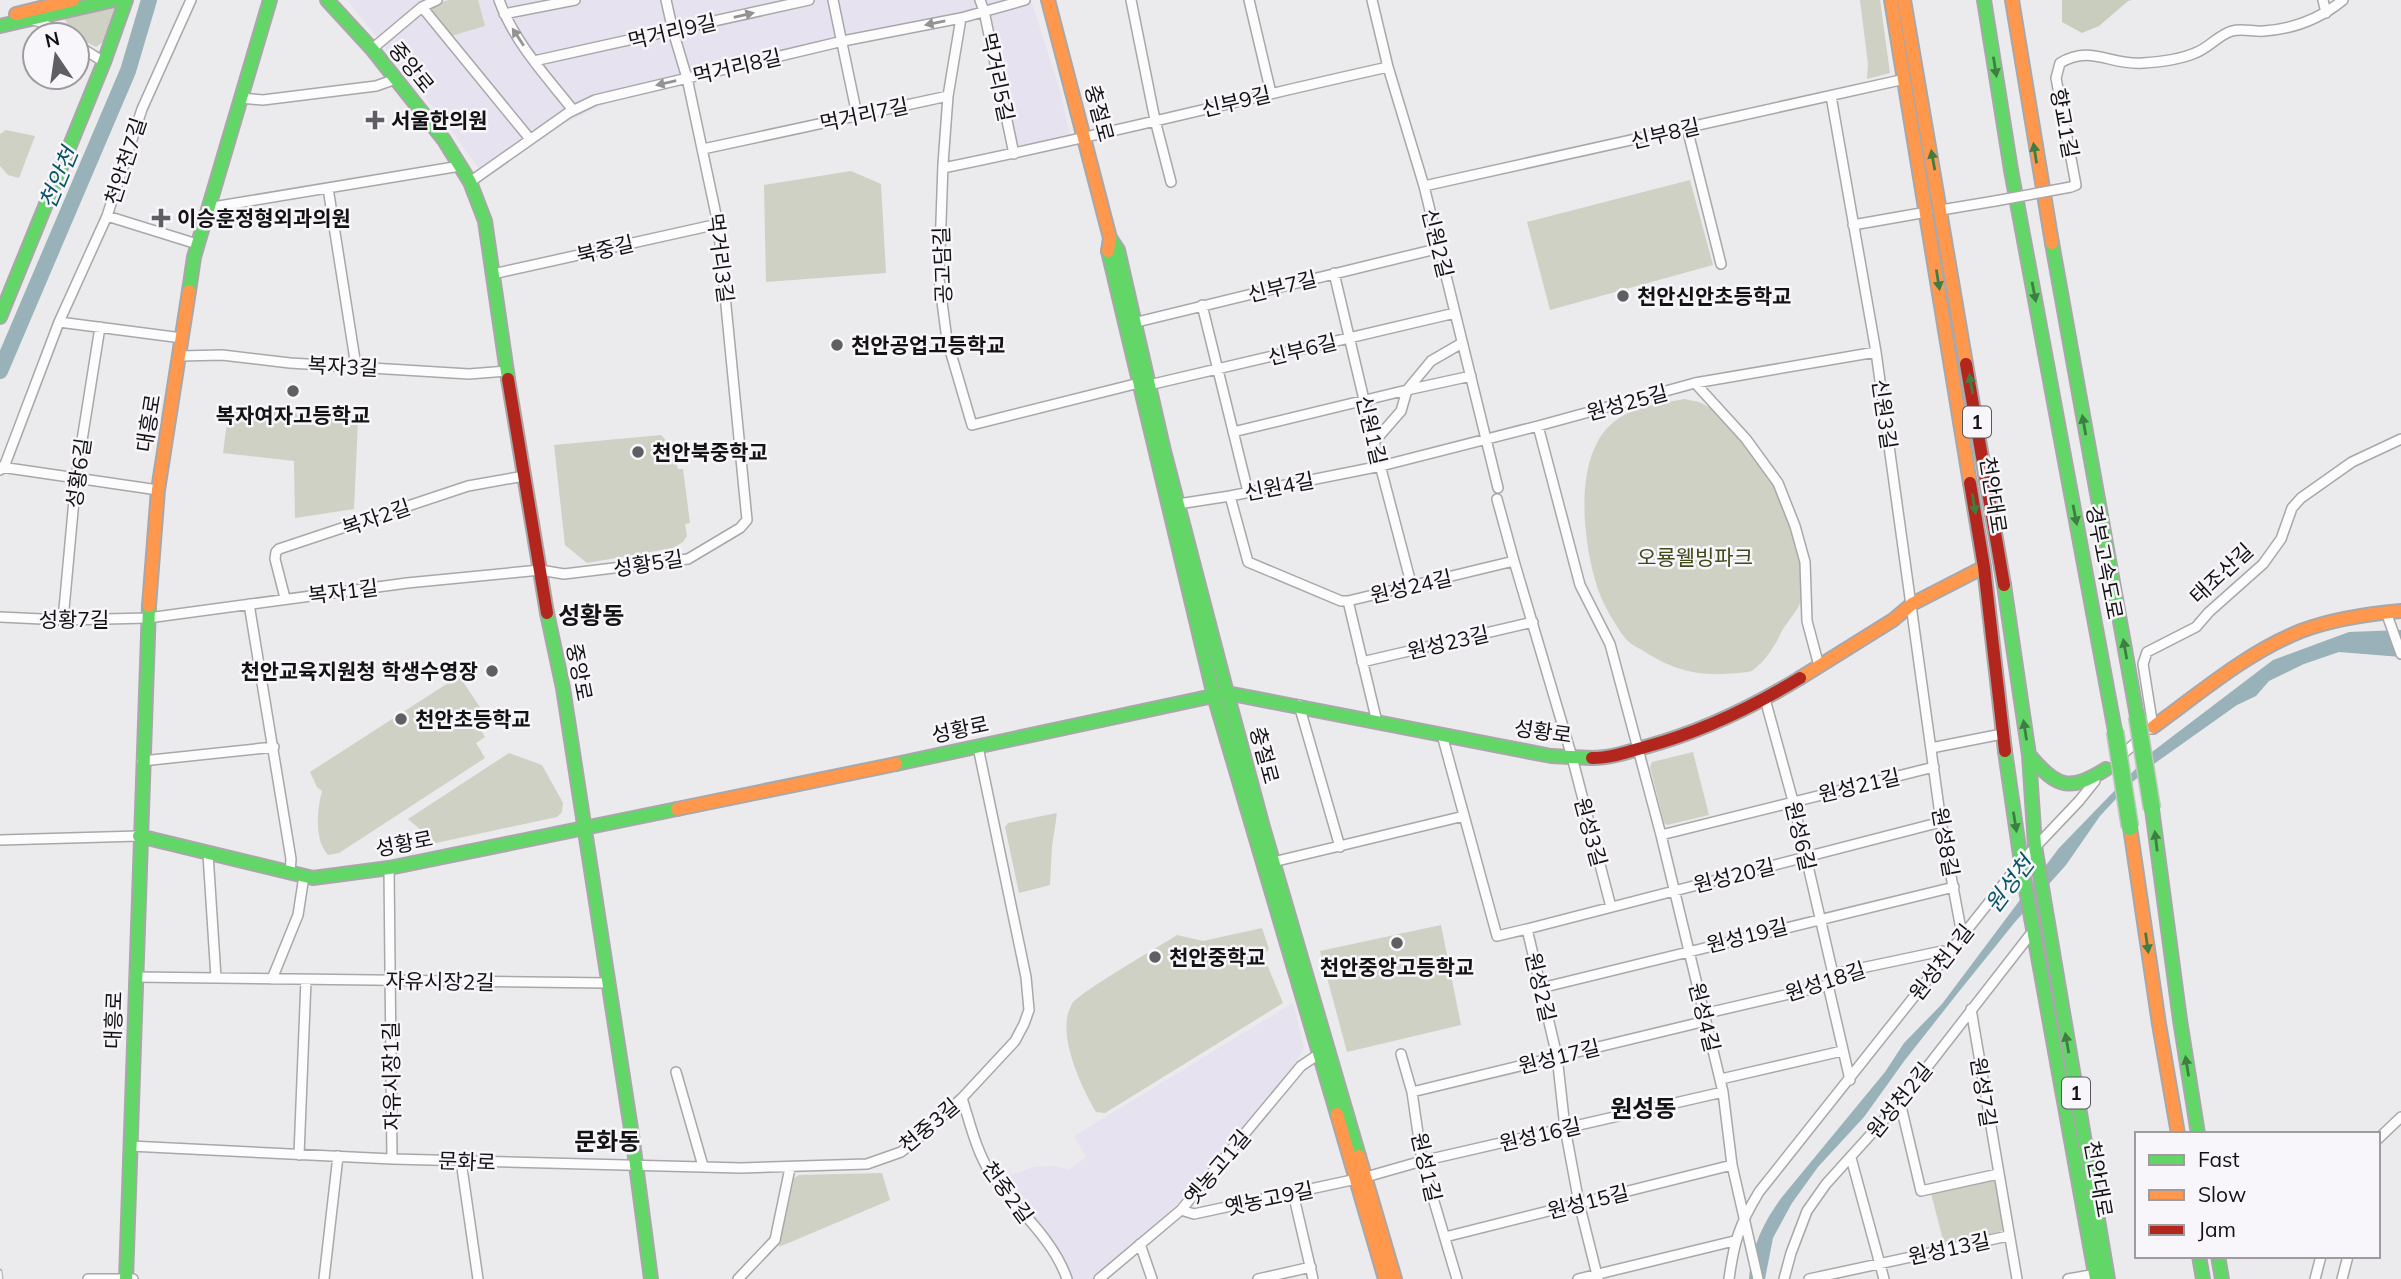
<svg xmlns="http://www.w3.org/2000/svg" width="2401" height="1279" font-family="Mulish,'Noto Sans KR',sans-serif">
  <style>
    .commercial { fill: #e7e2ef }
    .green { fill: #ced1c4 }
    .forest { fill: #c9cdbd }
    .water { fill: #99b2ba }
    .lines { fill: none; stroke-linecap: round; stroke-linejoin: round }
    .river { stroke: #99b2ba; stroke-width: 16 }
    .street-casing { stroke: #a8a7a9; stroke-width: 12 }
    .fast-casing { stroke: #a8a7a9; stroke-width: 16 }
    .slow-casing { stroke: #a8a7a9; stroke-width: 16 }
    .jam-casing { stroke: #a8a7a9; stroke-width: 16 }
    .street { stroke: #fcfcfc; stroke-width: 9 }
    .fast { stroke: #63d668; stroke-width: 12 }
    .slow { stroke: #ff974d; stroke-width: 12 }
    .jam { stroke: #b3261e; stroke-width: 12 }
    .rail-casing { stroke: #b9b8b9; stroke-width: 5 }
    .rail { stroke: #f8f6fa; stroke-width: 2.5; stroke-dasharray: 8; stroke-linecap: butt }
    .street-bridge-casing { stroke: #a8a7a9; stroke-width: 12; stroke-linecap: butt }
    .fast-bridge-casing { stroke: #c4c4c4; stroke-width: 19; stroke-linecap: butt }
    .street-bridge { stroke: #fcfcfc; stroke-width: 9 }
    .fast-bridge { stroke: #63d668; stroke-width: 16 }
    .oneway { fill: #949394 }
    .oneway2 { fill: #3f7e42 }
    .poi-dot { fill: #5f5e60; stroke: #f8f6fa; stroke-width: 2.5 }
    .labels { text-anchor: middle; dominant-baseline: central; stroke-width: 5; stroke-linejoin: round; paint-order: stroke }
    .shield { fill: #f8f6fa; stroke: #585759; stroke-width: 2 }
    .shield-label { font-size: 19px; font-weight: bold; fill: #141314 }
    .street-label { font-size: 21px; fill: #141314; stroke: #f8f6fa }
    .poi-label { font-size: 21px; font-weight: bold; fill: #141314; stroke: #f8f6fa; text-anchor: start }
    .park-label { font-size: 21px; fill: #414a19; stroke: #f8f6fa }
    .water-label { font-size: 23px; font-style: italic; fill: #065666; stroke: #f8f6fa }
    .quarter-label { font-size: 24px; font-weight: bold; fill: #141314; stroke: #f8f6fa }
  </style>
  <rect width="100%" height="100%" fill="#ebeaec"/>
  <path class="commercial" d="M 347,0 L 1031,0 L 1061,94 L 1070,137 L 1031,145 L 1018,145 L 1013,141 L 1007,98 L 987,16 L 832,48 L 612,101 L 561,125 L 485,177 L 449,127 Z
    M 1293,1003 L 1304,1048 L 1290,1072 L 1189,1191 L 1150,1232 L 1090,1279 L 1071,1279 L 1052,1241 L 1000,1178 L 1035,1167 L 1056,1166 L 1069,1170 L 1086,1157 L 1074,1136 Z"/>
  <path class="green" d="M 449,0 L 478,0 L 485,26 L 451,36 L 429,10 L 438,3 Z
    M 1860,0 L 1880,0 L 1890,73 L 1867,79 L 1868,64 Z
    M 115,4 L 118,6 L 106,40 L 96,47 C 84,42 70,30 64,18 L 69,14 Z
    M 6,130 L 35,136 L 19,178 L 8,175 L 0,166 L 0,134 Z
    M 851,171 L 881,184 L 886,273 L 766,282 L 764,185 Z
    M 1690,180 L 1713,265 L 1550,310 L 1527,222 Z
    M 1685,399 C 1692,401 1699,401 1705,405 C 1730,418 1760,460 1775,484 C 1789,508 1805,563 1803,591 C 1802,610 1786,620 1779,637 C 1773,649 1764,662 1753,670 C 1749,673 1743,672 1738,673 C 1700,677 1674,671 1642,650 C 1636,647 1629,643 1625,638 C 1616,626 1604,606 1599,592 C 1583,547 1571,454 1615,421 C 1635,406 1661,403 1685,399 Z
    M 229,407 L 358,420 L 354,509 L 295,518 L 294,461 L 223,453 Z
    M 661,435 L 672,447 L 678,469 L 683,469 L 690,523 L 685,524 L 687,536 L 683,542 L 673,548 L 587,563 L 565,545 L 554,445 Z
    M 459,676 L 490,722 L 482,732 L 485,737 L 476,743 L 485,758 L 339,853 L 328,855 C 314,840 317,810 322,791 L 317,787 L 310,772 Z
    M 1693,752 L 1709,815 L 1667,825 L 1664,823 L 1650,767 L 1652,762 Z
    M 509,753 L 542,765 L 563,803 L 562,812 L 557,817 L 436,843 L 408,819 Z
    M 1057,813 L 1052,847 L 1050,885 L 1019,893 L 1005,827 L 1008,823 Z
    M 1441,925 L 1461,1025 L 1347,1052 L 1320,951 Z
    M 1262,928 L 1269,949 L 1263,955 L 1283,1003 L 1105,1113 L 1096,1112 C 1081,1086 1055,1032 1072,1004 C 1078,993 1160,946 1177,935 L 1203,941 Z
    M 882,1173 L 890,1200 L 779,1247 L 794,1178 L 799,1175 Z
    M 1999,1178 L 2007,1230 L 1944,1244 L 1931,1193 Z"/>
  <path class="forest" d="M 2062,0 L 2132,0 L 2128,1 L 2099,26 L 2082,33 L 2062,22 Z"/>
  <path class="water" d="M 2401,630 L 2401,657 L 2339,652 L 2304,664 L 2269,681 L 2256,696 L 2237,705 L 2151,766 L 2128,786 L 2100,816 L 2066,865 L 2015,922 L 1957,994 L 1905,1060 L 1864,1117 L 1818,1167 L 1792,1203 L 1773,1238 L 1765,1279 L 1749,1279 C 1751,1248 1764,1221 1782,1197 L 1885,1072 L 1904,1043 L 1942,1004 L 2059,848 L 2152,752 L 2273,660 L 2349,632 Z"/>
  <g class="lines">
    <path class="river" d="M 0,371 L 128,71 L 149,0"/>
    <defs>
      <path id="street" d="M 499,0 C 514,42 546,76 573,110
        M 833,0 L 857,115
        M 980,0 L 984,11 L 1014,154
        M 1131,0 L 1155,120 L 1171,182
        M 1249,0 L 1271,93
        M 1372,0 L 1388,67 L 1424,186 L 1498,488
        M 2323,0 L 2326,13
        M 422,7 L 530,139
        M 504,14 L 575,0
        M 961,18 L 948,96 L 943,164 L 939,279 L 947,340 L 972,425 L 1139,383
        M 32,20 L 41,22 L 62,35
        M 77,45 L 104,62
        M 372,49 L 422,7 L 437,0
        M 534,61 L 809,0
        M 1831,96 L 1876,352 L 1941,822 L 1962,935
        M 240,98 L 263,100 L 376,86 L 396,79
        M 1687,128 L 1721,264
        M 703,149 L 948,96
        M 943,168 C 1092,138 1239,100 1388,67
        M 470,182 L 568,113 L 595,100 L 843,41 L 961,18 L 1025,0
        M 1424,186 L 1905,79
        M 2071,187 L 2076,185 L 2056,78 L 2060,63 C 2091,44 2111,66 2143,63 C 2159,62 2181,59 2195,53 C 2209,48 2218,35 2232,31 C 2242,28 2254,32 2264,31 C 2293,29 2321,18 2343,0
        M 328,188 L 356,366
        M 207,208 L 460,166
        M 1941,210 L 1995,201
        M 107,216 L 197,244
        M 1853,225 L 1927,212
        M 1334,273 L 1374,442 L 1412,587
        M 493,274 L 718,224
        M 1202,305 L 1248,492
        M 59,322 L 182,338
        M 1129,324 L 1440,248
        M 180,356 L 222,355 L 290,363 L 469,374 L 507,371
        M 1695,383 L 1746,439 L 1778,483 L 1795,526 L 1805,562 L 1807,621 L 1819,666
        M 1149,385 L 1455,313
        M 1538,426 L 1580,585 L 1610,644 L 1661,835 L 1723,1092 L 1732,1165 L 1758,1279
        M 1233,432 L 1407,390 L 1431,361 L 1462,343
        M 1374,442 L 1401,411 L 1407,390 L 1471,376
        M 1,467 L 158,490
        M 0,470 L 4,467 L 59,322 L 107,216 L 142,109 L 191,0
        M 1230,496 L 1248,562 L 1341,601 L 1348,601
        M 1497,499 L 1514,561 L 1572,757 L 1611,907
        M 1178,504 L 1230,496 L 1381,466 L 1538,426 L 1695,383 L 1876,352
        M 285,598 L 275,559 L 276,552 L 279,549 L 468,486 L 524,476
        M 249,604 L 291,859 L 290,873
        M 2386,612 L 2401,654
        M 0,617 L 63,620 L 148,618 L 407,583 L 540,570 L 564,574 L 688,559 L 740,528 L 747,520 L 718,224 L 687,78 L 673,31 L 666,0
        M 63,620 L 76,478 L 100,327
        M 1362,662 L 1533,622
        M 1765,699 L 1793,801 L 1833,974
        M 1299,705 L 1340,847
        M 1377,722 L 1348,601 L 1514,561
        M 2151,729 L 2153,727 L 2143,664 L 2147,652 L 2196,627 L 2209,612 L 2263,564 L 2281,539 L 2292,508 L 2301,498 L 2352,462 L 2401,439
        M 1442,735 L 1497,936 L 1527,929 L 1557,1056 L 1565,1128 L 1579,1203 L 1598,1279
        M 1931,748 L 2002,734
        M 2117,759 L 2141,738
        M 142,761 L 274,747
        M 1661,835 L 1934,767
        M 0,840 L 139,836
        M 208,854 L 216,978
        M 1273,862 L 1464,816
        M 389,868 L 392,1159
        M 1527,929 L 1941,822
        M 135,977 L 608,983
        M 272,979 L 298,915 L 304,876
        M 1828,985 L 1850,1080
        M 1541,988 L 1954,887
        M 1971,1009 L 2017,1279
        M 1703,1014 L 1828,985 L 1833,974 L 1942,951 L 1946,955
        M 1401,1054 L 1412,1092 L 1422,1161 L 1457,1279
        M 676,1072 L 703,1166
        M 1721,1079 L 1842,1051
        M 1412,1092 L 1706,1021
        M 962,1098 C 970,1123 976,1151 991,1174 C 1015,1208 1053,1238 1067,1279
        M 1900,1102 L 1921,1191 L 1998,1174
        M 2378,1139 L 2401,1117
        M 130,1146 L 392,1159 L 741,1168 L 867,1164 L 901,1152 L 915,1141 L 962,1098 L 1015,1041 L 1024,1024 L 1029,1010 L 1026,977 L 978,747
        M 299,1155 L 306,980
        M 1851,1158 L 1884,1279
        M 461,1161 L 478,1279
        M 1293,1193 L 1313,1279
        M 1181,1210 L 1194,1214 L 1366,1177 L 1422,1161 L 1723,1092
        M 1445,1237 L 1732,1165
        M 1140,1244 L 1152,1279
        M 88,1279 L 133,1279
        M 324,1279 L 338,1156
        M 738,1279 L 775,1240 L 790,1168
        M 1099,1279 L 1181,1210 L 1301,1066 L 1322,1052
        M 1258,1279 L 1311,1267
        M 1578,1279 L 1734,1241
        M 1729,1279 C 1734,1242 1739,1225 1759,1192 L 2021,862 L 2079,801 L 2095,781
        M 1784,1279 L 1791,1253 L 1807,1211 L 1826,1184 L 1900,1102 L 2033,931
        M 1809,1279 L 2008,1236
        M 2068,1279 L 2096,1274
        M 2315,1279 L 2321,1256
        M 2342,1279 L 2348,1256"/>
      <path id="fast" d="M 327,0 L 372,49 L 444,140 L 470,182 L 485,221 L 508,379
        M 1984,0 L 2011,170 L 2115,731
        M 0,26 L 114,0
        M 1110,238 L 1118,250 L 1164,451 L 1227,693 L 1263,827 L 1359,1156
        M 2052,243 L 2137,716
        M 1108,251 L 1214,696 L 1337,1114
        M 189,291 L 194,257 L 270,0
        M 0,317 L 104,62 L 126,0
        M 2004,585 L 2029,755 L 2035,846 L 2108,1279
        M 547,613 L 563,688 L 633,1142 L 651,1279
        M 2005,751 L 2021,862 L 2096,1279
        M 2030,756 C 2057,788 2070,792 2106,769
        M 896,764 L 1227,693 L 1551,756 L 1592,758
        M 2152,809 L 2180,1020 L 2198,1134
        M 139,836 L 313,878 L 389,868 L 677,809
        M 2199,1256 L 2203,1279
        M 2218,1256 L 2222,1279
        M 126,1279 L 149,606"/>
      <path id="slow" d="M 1048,0 L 1110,238 L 1108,251
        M 1891,0 L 1970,483
        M 1904,0 L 1966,364
        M 2012,0 L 2052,243
        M 16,14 L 73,0
        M 149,606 L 158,490 L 189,291
        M 1800,678 L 1893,620 L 1912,604 L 1984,567
        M 2153,727 C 2200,693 2246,653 2301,631 C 2333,619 2367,614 2401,611
        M 677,809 L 896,764
        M 2130,827 L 2159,1024 L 2178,1134
        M 1337,1114 L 1385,1279
        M 1359,1156 L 1395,1279"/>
      <path id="jam" d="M 1966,364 L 2004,585
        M 508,379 L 547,613
        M 1970,483 L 1984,567 L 2005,751
        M 1592,758 C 1610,758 1628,752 1645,747 C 1701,732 1751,708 1800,678"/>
    </defs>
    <use href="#street" class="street-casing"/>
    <use href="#fast" class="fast-casing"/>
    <use href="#slow" class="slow-casing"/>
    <use href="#jam" class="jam-casing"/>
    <use href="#street" class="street"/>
    <use href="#fast" class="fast"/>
    <use href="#slow" class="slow"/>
    <use href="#jam" class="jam"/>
    <defs>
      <path id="rail" d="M 0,1271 L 1,1279"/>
    </defs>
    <use href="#rail" class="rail-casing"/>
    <use href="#rail" class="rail"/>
    <defs>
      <path id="street-bridge" d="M 1995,201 L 2071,187"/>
      <path id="fast-bridge" d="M 2137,716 L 2152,809
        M 2115,731 L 2130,827"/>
    </defs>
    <use href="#street-bridge" class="street-bridge-casing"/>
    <use href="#fast-bridge" class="fast-bridge-casing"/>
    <use href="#street-bridge" class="street-bridge"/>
    <use href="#fast-bridge" class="fast-bridge"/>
  </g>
  <defs><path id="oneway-solid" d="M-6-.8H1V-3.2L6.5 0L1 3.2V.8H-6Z" transform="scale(1.75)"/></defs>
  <g class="oneway">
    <use href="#oneway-solid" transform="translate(744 15) rotate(-13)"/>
    <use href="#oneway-solid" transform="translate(935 23) rotate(169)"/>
    <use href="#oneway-solid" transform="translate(518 37) rotate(-123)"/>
    <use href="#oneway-solid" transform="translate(666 83) rotate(167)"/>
  </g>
  <g class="oneway2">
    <use href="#oneway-solid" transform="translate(1995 67) rotate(81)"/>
    <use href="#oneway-solid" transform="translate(2035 153) rotate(-99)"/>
    <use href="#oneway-solid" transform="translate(1933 160) rotate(-100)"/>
    <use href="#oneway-solid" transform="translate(1938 280) rotate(81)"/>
    <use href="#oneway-solid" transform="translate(2034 292) rotate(79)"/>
    <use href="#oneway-solid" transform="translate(1971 384) rotate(-100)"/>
    <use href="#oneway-solid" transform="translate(2084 425) rotate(-100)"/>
    <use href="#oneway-solid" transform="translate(1974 504) rotate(81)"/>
    <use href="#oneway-solid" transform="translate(2075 515) rotate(79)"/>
    <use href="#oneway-solid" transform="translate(2125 649) rotate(-100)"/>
    <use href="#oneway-solid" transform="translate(2025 730) rotate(-99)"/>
    <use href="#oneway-solid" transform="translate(2015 822) rotate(81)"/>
    <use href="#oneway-solid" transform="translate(2156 841) rotate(-97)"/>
    <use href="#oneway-solid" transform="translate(2147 943) rotate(82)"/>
    <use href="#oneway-solid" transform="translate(2067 1043) rotate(-100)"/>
    <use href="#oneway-solid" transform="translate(2187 1066) rotate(-99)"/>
  </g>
  <g class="poi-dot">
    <path d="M371.5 109.5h7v7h7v7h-7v7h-7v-7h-7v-7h7z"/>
    <path d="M157.5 207.5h7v7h7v7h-7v7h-7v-7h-7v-7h7z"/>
    <circle cx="1623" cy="296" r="7"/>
    <circle cx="837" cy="345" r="7"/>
    <circle cx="293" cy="391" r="7"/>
    <circle cx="638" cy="452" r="7"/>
    <circle cx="492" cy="671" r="7"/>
    <circle cx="401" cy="719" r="7"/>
    <circle cx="1397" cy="943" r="7"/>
    <circle cx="1155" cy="957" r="7"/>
  </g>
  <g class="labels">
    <g class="shield">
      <rect x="1963" y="406.5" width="28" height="31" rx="5"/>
      <rect x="2062" y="1077.5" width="28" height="31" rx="5"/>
    </g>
    <g class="shield-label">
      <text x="1977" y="422">1</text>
      <text x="2076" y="1093">1</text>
    </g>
    <g class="street-label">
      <text transform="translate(672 31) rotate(-13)">먹거리9길</text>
      <text transform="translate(737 66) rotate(-13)">먹거리8길</text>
      <text transform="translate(412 67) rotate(51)">중앙로</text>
      <text transform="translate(998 77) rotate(78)">먹거리5길</text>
      <text transform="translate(1236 101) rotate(-13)">신부9길</text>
      <text transform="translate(1100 113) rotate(75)">충절로</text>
      <text transform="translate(864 114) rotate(-12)">먹거리7길</text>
      <text transform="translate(2065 123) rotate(79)">향교1길</text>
      <text transform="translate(1665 133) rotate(-13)">신부8길</text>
      <text transform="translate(125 161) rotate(-72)">천안천7길</text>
      <text transform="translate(1438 243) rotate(76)">신원2길</text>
      <text transform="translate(605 249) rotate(-13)">북중길</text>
      <text transform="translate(721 258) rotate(83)">먹거리3길</text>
      <text transform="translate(942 265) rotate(-92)">공고담길</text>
      <text transform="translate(1282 286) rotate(-14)">신부7길</text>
      <text transform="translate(1302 349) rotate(-14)">신부6길</text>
      <text transform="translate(343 366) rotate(3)">복자3길</text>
      <text transform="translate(1627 402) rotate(-15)">원성25길</text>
      <text transform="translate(1885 414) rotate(82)">신원3길</text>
      <text transform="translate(148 423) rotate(-81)">대흥로</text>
      <text transform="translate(1372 430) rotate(77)">신원1길</text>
      <text transform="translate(78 473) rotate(-82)">성황6길</text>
      <text transform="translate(1279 486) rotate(-11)">신원4길</text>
      <text transform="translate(1994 495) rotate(81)">천안대로</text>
      <text transform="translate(376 517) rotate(-19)">복자2길</text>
      <text transform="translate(2105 562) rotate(79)">경부고속도로</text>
      <text transform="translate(648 563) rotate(-9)">성황5길</text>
      <text transform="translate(2221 573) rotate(-43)">태조산길</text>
      <text transform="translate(1411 586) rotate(-13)">원성24길</text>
      <text transform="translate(343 591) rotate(-7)">복자1길</text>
      <text x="74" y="619">성황7길</text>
      <text transform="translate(1448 642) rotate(-13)">원성23길</text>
      <text transform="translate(580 672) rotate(79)">중앙로</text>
      <text transform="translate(960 729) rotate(-12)">성황로</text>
      <text transform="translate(1543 731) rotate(8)">성황로</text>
      <text transform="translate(1265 755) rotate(75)">충절로</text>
      <text transform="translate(1859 785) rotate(-13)">원성21길</text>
      <text transform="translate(1591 832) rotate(75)">원성3길</text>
      <text transform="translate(1801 836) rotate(77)">원성6길</text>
      <text transform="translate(1946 842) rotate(80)">원성8길</text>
      <text transform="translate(404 843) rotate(-11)">성황로</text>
      <text transform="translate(1734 875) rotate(-14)">원성20길</text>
      <text transform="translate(1747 935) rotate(-14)">원성19길</text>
      <text transform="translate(1941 962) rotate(-52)">원성천1길</text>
      <text transform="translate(440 981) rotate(1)">자유시장2길</text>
      <text transform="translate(1825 981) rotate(-18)">원성18길</text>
      <text transform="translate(1541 987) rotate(77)">원성2길</text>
      <text transform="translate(1705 1017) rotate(76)">원성4길</text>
      <text transform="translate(113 1020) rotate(-88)">대흥로</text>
      <text transform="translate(1559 1056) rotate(-14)">원성17길</text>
      <text transform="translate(391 1076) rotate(-91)">자유시장1길</text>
      <text transform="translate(1984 1092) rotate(81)">원성7길</text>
      <text transform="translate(1899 1100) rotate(-51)">원성천2길</text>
      <text transform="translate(929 1125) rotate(-40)">천중3길</text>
      <text transform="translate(1540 1134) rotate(-13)">원성16길</text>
      <text transform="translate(467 1161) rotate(2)">문화로</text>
      <text transform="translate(1217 1167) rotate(-50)">옛농고1길</text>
      <text transform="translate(1427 1167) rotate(77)">원성1길</text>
      <text transform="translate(2099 1179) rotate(80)">천안대로</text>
      <text transform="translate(1008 1192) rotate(54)">천중2길</text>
      <text transform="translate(1269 1198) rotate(-12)">옛농고9길</text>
      <text transform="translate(1588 1201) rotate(-14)">원성15길</text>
      <text transform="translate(1949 1248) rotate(-12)">원성13길</text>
    </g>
    <g class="poi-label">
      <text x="391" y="120">서울한의원</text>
      <text x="177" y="218">이승훈정형외과의원</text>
      <text x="1637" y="296">천안신안초등학교</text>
      <text x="851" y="345">천안공업고등학교</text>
      <text x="293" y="415" text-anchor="middle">복자여자고등학교</text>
      <text x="652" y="452">천안북중학교</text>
      <text x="478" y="671" text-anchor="end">천안교육지원청 학생수영장</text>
      <text x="415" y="719">천안초등학교</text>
      <text x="1169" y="957">천안중학교</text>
      <text x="1397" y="967" text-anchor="middle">천안중앙고등학교</text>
    </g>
    <g class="park-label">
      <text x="1695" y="557">오룡웰빙파크</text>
    </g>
    <g class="water-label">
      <text transform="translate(58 178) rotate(-67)">천안천</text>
      <text transform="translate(2009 884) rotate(-53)">원성천</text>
    </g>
    <g class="quarter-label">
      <text x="591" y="615">성황동</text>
      <text x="1643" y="1108">원성동</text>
      <text x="607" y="1141">문화동</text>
    </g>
  </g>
  <rect x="2135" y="1132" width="245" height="126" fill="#f8f6fa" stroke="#9d9b9e" stroke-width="2"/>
  <rect x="2149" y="1155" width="35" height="10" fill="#63d668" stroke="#9d9b9e" stroke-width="2"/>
  <text x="2198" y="1167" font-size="21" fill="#141314">Fast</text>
  <rect x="2149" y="1190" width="35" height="10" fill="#ff974d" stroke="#9d9b9e" stroke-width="2"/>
  <text x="2198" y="1202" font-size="21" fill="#141314">Slow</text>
  <rect x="2149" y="1225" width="35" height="10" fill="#b3261e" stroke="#9d9b9e" stroke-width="2"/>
  <text x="2198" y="1237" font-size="21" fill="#141314">Jam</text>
  <g transform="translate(56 56) rotate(347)"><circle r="33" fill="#f8f6fa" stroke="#9d9b9e" stroke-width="2"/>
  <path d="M0-5L12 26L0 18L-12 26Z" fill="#5f5e60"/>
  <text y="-10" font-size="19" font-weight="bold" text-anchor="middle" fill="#141314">N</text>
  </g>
</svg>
